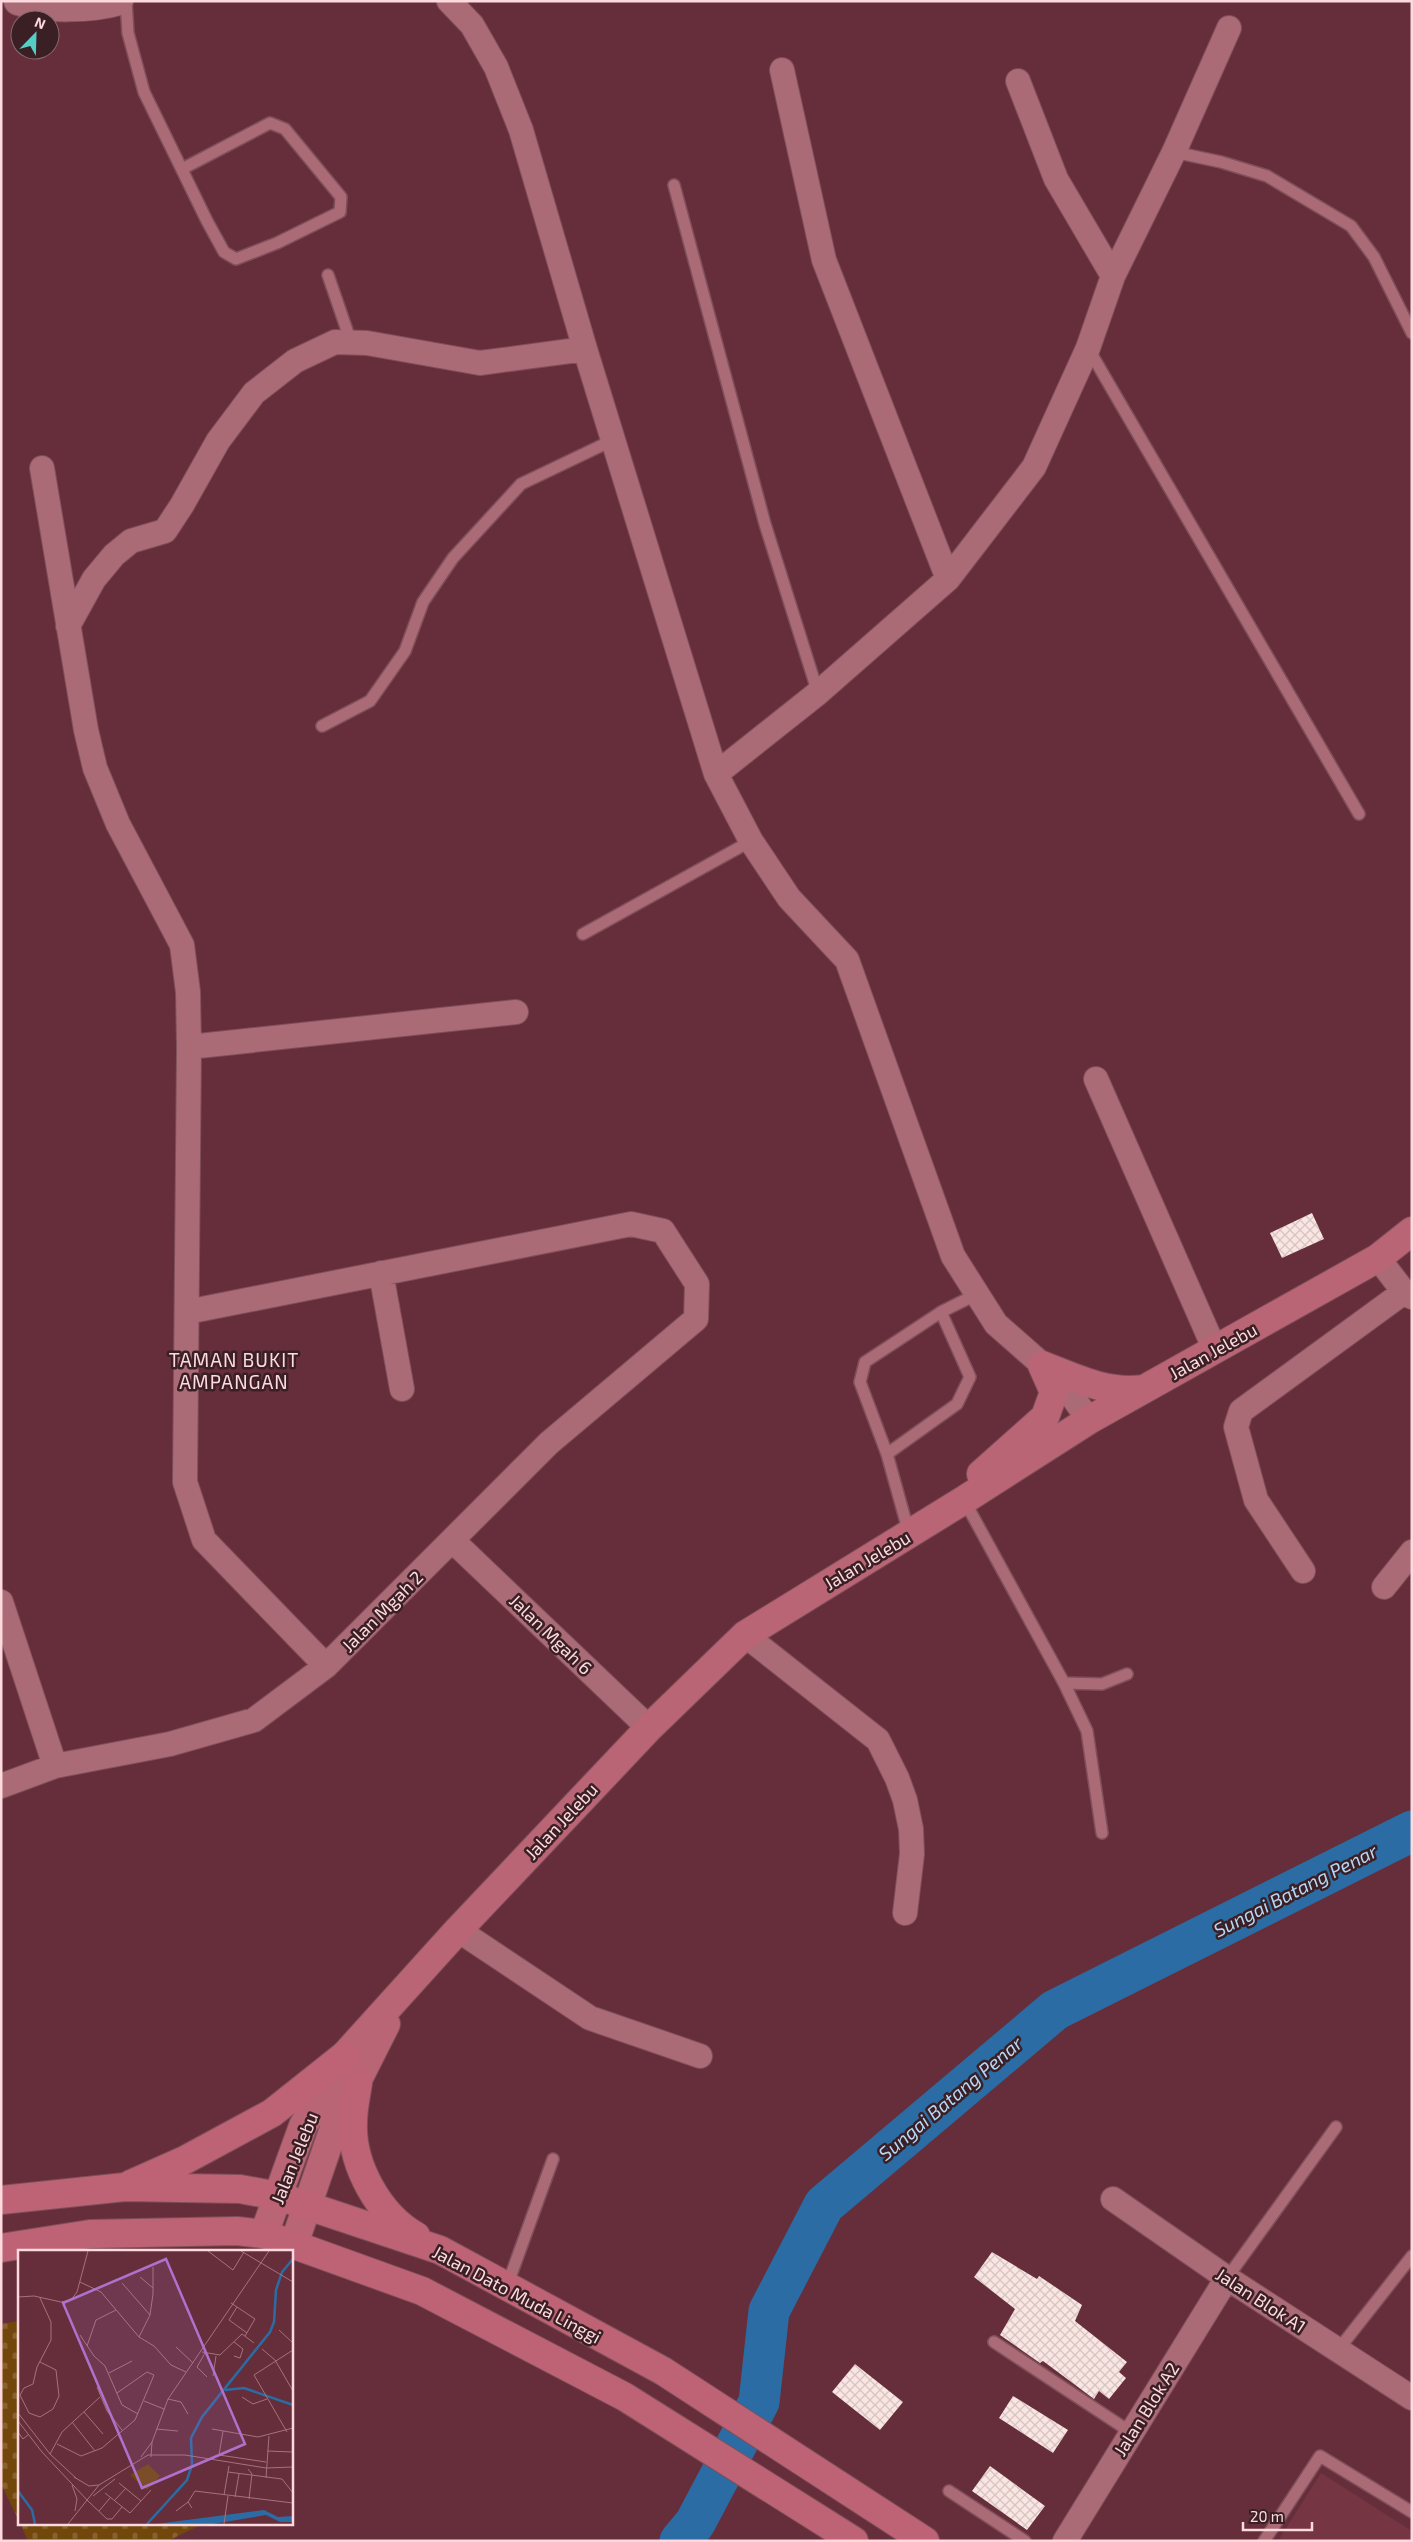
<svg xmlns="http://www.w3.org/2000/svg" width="1413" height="2542" font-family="'Exo 2',sans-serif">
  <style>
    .built { fill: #753543 }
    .cemetery { fill: url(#cemetery-stones) }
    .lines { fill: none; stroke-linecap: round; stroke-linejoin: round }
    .river { stroke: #2b6ca5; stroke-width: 41 }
    .building { fill: url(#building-cross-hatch) }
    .service-casing { stroke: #7f4f5a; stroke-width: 14 }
    .minor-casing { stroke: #7f4f5a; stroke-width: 26 }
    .secondary-casing { stroke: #7f4f5a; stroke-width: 30 }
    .primary-casing { stroke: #7f4f5a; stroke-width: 30 }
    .trunk-casing { stroke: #7f4f5a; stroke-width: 30 }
    .service { stroke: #aa6b76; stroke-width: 11 }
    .minor { stroke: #aa6b76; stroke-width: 24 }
    .secondary { stroke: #aa6b76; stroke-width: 28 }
    .primary { stroke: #b96575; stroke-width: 28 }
    .trunk { stroke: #be6375; stroke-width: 28 }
    .labels { text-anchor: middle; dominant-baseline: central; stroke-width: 5; stroke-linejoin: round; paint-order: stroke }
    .street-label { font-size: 18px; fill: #fedadf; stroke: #3a2025 }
    .neighbourhood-label { font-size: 19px; letter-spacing: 1px; fill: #fedadf; stroke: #3a2025 }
    .water-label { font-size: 19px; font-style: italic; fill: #b7d7f7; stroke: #3a2025 }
    .inset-river { fill: none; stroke: #2b6ca5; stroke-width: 2.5 }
    .inset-road { fill: none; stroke: #a3737c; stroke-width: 1 }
    .view { fill: #af72cc; fill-opacity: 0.15; stroke: #af72cc; stroke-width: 2.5 }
    .inset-edge { fill: none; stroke: #fedadf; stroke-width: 2.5 }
  </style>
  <defs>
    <pattern id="cemetery-stones" width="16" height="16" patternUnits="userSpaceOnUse" patternTransform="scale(1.25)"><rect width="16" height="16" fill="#72470c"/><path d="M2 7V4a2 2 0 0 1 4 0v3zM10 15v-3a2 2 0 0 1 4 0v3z" fill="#87612f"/></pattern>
    <pattern id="building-cross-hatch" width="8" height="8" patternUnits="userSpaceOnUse" patternTransform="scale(1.25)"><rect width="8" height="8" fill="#f9e5e2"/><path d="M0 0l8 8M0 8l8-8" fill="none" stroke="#d6c4c2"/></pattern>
  </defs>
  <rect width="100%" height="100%" fill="#662e3a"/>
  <path class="built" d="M 1321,2473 L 1412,2531 L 1412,2541 L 1278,2541 Z"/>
  <path class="cemetery" d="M 19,2321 L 19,2521 L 1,2484 L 1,2324 Z
    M 20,2523 L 204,2523 L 168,2541 L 28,2541 Z"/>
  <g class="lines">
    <path class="river" d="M 680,2541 L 695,2523 L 759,2402 L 769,2311 L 824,2205 L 1055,2010 L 1412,1831"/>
  </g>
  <path class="building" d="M 1312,1213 L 1324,1239 L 1282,1258 L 1270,1233 Z
    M 992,2252 L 1037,2279 L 1039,2276 L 1082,2305 L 1075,2321 L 1127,2362 L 1119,2372 L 1126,2378 L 1109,2399 L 1099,2391 L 1094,2399 L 1043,2361 L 1040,2363 L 1000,2335 L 1015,2309 L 974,2277 Z
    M 855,2364 L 903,2402 L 880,2430 L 832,2392 Z
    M 1013,2396 L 1068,2430 L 1053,2453 L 999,2418 Z
    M 990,2466 L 1045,2506 L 1027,2530 L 972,2491 Z"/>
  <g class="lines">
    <defs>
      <path id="service" d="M 126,1 L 128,33 L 144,92 L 207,221 L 224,252 L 236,259 L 277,243 L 340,212 L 341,197 L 285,129 L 270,123 L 182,169
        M 1174,152 L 1221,162 L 1267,176 L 1351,226 L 1374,257 L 1412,333
        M 674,185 L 765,524 L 818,693
        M 328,275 L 351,342
        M 1088,348 L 1359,814
        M 322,726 L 370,701 L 405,651 L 423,602 L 453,558 L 521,484 L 613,440
        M 583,934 L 751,841
        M 887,1454 L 957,1404 L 970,1377 L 941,1312
        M 964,1500 L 1064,1683 L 1087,1731 L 1102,1833
        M 909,1533 L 887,1454 L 860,1382 L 865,1362 L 941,1312 L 977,1294
        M 1064,1683 L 1102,1684 L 1127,1674
        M 1227,2278 L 1336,2127
        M 507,2286 L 553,2159
        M 994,2342 L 1132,2433
        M 1338,2350 L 1412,2256
        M 949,2491 L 1025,2541
        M 1264,2541 L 1320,2456 L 1412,2512"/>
      <path id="minor" d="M 449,1 L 472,25 L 496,67 L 521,130 L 585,349 L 716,774 L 751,841 L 789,898 L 847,960 L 953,1256 L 996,1324 L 1062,1382 L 1089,1420
        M 782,70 L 824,260 L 948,579
        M 1113,276 L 1174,152 L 1229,28
        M 42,468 L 86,730 L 95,768 L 118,824 L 182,945 L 188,992 L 189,1047 L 185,1482 L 204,1540 L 326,1666
        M 68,626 L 94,579 L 114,555 L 131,541 L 165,531 L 182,505 L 218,441 L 254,393 L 295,361 L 335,342 L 367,343 L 480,363 L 585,349
        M 716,774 L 818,693 L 948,579 L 1034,467 L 1088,348 L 1113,276 L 1056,179 L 1018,81
        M 189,1047 L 516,1012
        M 1096,1079 L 1215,1350
        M 1378,1258 L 1404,1292 L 1412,1297
        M 381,1273 L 402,1389
        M 453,1541 L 649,1728
        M 1303,1571 L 1256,1500 L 1236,1427 L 1241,1411 L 1404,1292
        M 1384,1587 L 1412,1552
        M 1,1602 L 55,1766
        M 745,1635 L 878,1740 L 897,1778 L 905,1800 L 911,1829 L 912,1854 L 905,1913
        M 1,1786 L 55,1766 L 170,1744 L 254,1720 L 326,1666 L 549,1443 L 696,1319 L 697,1284 L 663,1231 L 631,1224 L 187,1312
        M 458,1930 L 590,2018 L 700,2056
        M 1113,2199 L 1227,2278 L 1412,2398
        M 1065,2541 L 1227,2278"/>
      <path id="secondary" d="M 18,1 C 44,10 93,9 119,1"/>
      <path id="primary" d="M 1042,1365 C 1076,1378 1106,1394 1143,1389
        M 981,1474 L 1045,1417 L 1054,1392 L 1042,1365
        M 264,2234 L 303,2126 L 345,2055 L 458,1930 L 649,1728 L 745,1635 L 964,1500 L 1089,1420 L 1378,1258 L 1412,1231
        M 294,2244 L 335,2125 L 386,2024"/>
      <path id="trunk" d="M 358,2083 C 356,2096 353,2109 353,2122 C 351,2165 379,2215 416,2236
        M 131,2184 L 185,2160 L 272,2113 L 345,2055
        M 1,2200 L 125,2187 L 240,2189 L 278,2196 L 440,2250 L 663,2371 L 925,2541
        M 1,2248 L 90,2234 L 237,2231 L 264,2234 L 422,2291 L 625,2397 L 854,2541"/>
    </defs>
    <use href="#service" class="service-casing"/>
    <use href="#minor" class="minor-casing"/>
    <use href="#secondary" class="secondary-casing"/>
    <use href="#primary" class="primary-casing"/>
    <use href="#trunk" class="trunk-casing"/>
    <use href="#service" class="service"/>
    <use href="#minor" class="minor"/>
    <use href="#secondary" class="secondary"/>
    <use href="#primary" class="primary"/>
    <use href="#trunk" class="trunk"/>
  </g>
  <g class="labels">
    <g class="street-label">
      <text transform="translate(1213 1351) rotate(-29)">Jalan Jelebu</text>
      <text transform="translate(867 1560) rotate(-31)">Jalan Jelebu</text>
      <text transform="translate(382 1611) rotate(-45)">Jalan Mgah 2</text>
      <text transform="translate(551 1634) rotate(44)">Jalan Mgah 6</text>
      <text transform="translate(561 1821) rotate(-47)">Jalan Jelebu</text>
      <text transform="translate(294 2158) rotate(-68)">Jalan Jelebu</text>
      <text transform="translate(517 2294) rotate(28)">Jalan Dato Muda Linggi</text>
      <text transform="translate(1261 2300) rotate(33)">Jalan Blok A1</text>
      <text transform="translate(1146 2409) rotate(-58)">Jalan Blok A2</text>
    </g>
    <g class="neighbourhood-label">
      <text x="234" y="1359">TAMAN BUKIT<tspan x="234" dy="22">AMPANGAN</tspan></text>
    </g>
    <g class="water-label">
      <text transform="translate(1295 1890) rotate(-27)">Sungai Batang Penar</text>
      <text transform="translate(950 2098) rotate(-40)">Sungai Batang Penar</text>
    </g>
  </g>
  <g transform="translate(18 2250)">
    <rect width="275" height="275" fill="#662e3a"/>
    <path d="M 130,214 L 142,226 L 129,240 L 112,225 Z" fill="#72470c"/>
    <path d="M 246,260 L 260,267 L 275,266 L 275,272 L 262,272 L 248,265 L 195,274 L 138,274 Z" fill="#2b6ca5"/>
    <path class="inset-river" d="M 207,140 L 226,138 L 275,155M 0,241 L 14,260 L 17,274M 129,274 L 169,230 L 174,215 L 173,188 L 184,167 L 252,82 L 256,72 L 258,40 L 264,22 L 275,9"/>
    <path class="inset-road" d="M 190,1 L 215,20 L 226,2M 223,1 L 275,32M 62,32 L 83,42 L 121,87 L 136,96 L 153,115 L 168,122M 104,33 L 132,65M 135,38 L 135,17M 0,47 L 16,46 L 43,52 L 53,50 L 59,42 L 70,1M 22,48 L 33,72 L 33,90 L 19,117 L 15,134 L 6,138 L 2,145 L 11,163 L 22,167 L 35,159 L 41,146 L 38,120 L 22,112M 213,53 L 237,69 L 227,86M 219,57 L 211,70 L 229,83M 261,80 L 275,93M 62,85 L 76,106 L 87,116 L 104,155 L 120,164M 121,87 L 132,65 L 135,44 L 135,38 L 122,27M 69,96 L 78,70 L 98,60M 158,97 L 175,113M 244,99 L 257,110 L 275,141M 184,102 L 202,105 L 224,84 L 236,93M 187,103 L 179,117 L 189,127M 216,106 L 222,108 L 225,99 L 216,92M 91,123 L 114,111M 195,126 L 198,106M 79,137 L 89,161 L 104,180M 224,147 L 235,154 L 249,149M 150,149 L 163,152 L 170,164M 126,151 L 146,159M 66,162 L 85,184M 0,163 L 32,204 L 59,229M 0,171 L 24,202 L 70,251M 54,172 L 77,201M 138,179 L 160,181M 194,179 L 240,187 L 275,178M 0,182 L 5,189 L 10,185M 269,182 L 236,125 L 275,100M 39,194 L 63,206 L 84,198 L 117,170 L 136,125 L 129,122 L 99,143M 249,201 L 275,202M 32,204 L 44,182 L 82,147M 201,205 L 248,212M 201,205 L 205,181M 123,207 L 134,192M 133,207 L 134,192 L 150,149 L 251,1M 230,219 L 234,224 L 231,249M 210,222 L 264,229 L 275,243M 56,227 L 71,236 L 81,235M 248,228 L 251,186M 101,233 L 123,251M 54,235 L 59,249 L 57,261M 87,243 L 112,263 L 133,240M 206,245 L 211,216M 75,246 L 97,229M 217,247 L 221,224M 70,251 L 89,269 L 94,269 L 104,257M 96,251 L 108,238M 174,258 L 170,252 L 177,241 L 275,253M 81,261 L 92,248M 158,261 L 170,252M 50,274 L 81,235 L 130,205 L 167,205 L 248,218 L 275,217M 206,274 L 210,246"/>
    <path class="view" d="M 148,9 L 227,194 L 124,238 L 45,53 Z"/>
    <rect width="275" height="275" class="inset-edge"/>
  </g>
  <rect width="1413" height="2542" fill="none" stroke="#fedadf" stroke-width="5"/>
  <g transform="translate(35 35) rotate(23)"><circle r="24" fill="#3a2025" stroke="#886a6f"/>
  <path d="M0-4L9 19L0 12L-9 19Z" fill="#55cec5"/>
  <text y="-8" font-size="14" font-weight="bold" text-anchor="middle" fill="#fedadf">N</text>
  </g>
  <path d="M1243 2522v8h69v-8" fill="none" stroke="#fedadf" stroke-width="2.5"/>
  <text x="1250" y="2522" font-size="15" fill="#fedadf" stroke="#3a2025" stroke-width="4" paint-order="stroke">20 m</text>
</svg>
